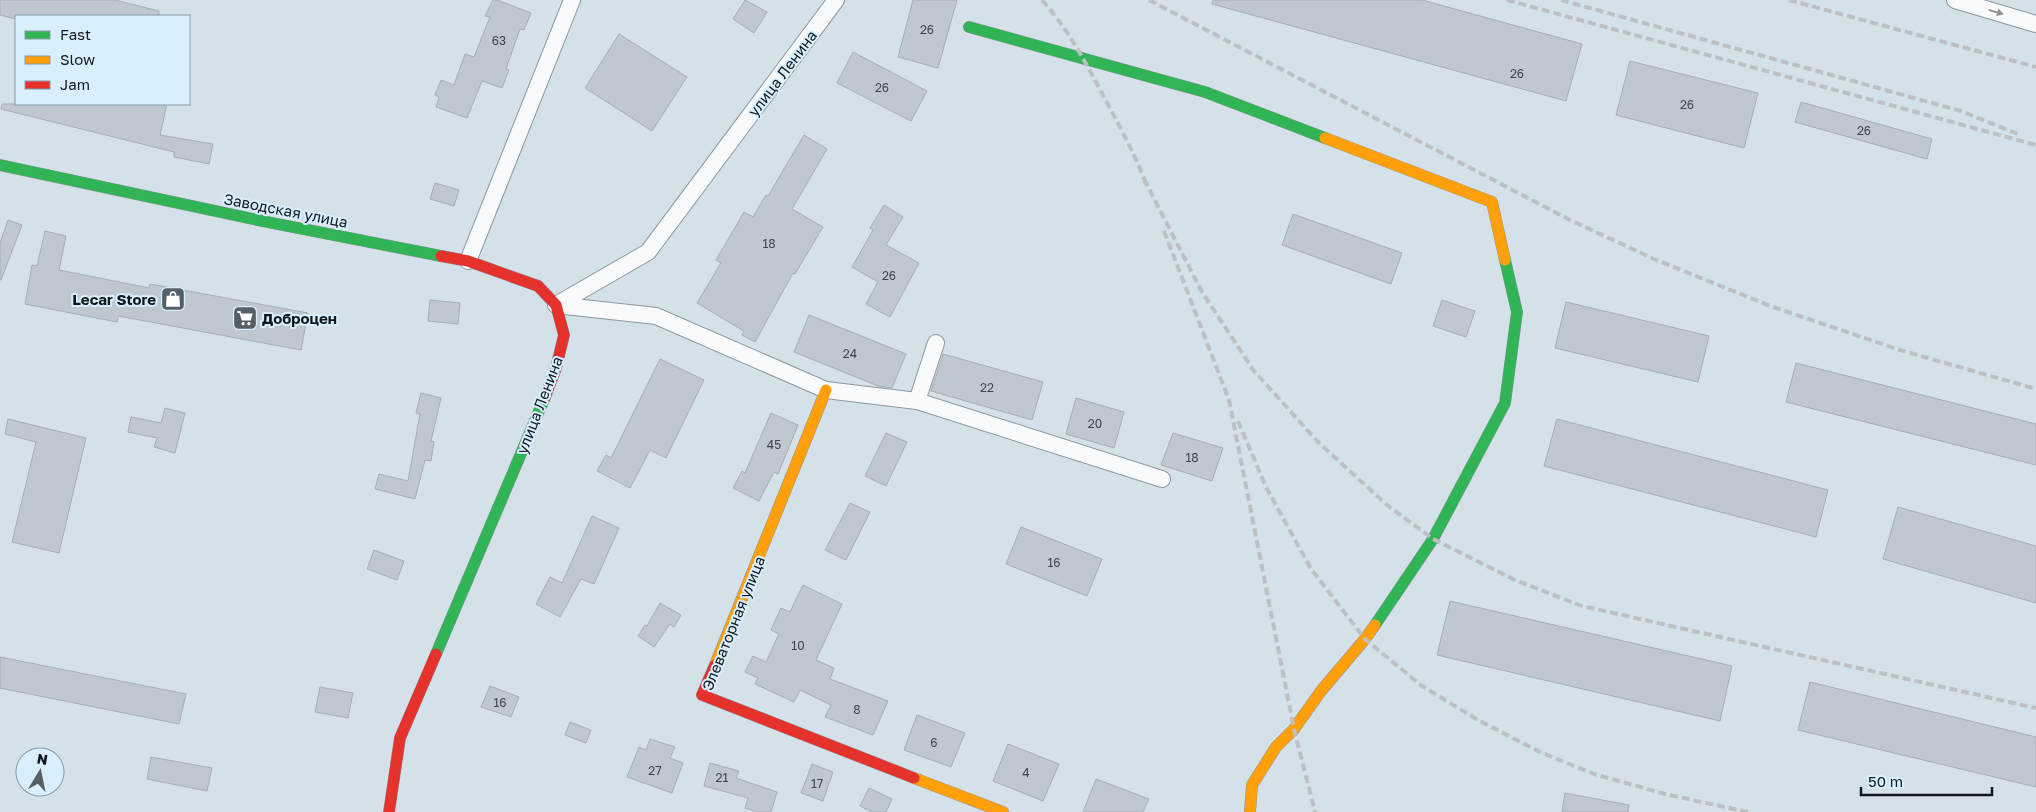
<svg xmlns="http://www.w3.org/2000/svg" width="2036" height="812" font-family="'Golos Text',sans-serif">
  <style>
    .building { fill: #bfc8cf; stroke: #a4aeb4 }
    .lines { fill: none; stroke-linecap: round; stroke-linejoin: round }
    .street-casing { stroke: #8e979e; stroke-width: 18 }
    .fast-casing { stroke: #8e979e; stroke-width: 12 }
    .slow-casing { stroke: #8e979e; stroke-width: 12 }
    .jam-casing { stroke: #8e979e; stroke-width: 12 }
    .street { stroke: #f9fafc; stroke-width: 16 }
    .fast { stroke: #30b455; stroke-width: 11 }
    .slow { stroke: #ff9f0a; stroke-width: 11 }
    .jam { stroke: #e5322d; stroke-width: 11 }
    .rail { stroke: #bdc0c2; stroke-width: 4; stroke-dasharray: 8 4; stroke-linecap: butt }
    .oneway { fill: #919599 }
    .labels { text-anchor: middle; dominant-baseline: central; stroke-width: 4; stroke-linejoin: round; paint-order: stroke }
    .number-label { font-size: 12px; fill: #3c454b }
    .street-label { font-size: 15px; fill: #11191f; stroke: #d9effe }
    .poi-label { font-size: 15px; font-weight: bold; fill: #11191f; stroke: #d9effe; text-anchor: end }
  </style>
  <rect width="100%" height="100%" fill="#d4e1e9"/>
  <path class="building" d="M 0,0 L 115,0 L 159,11 L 159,16 L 16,16 L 16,19 L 0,15 Z
    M 493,0 L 497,0 L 531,13 L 524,30 L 520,29 L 506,69 L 509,70 L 502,88 L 482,81 L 467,118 L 436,107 L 439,97 L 435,95 L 441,80 L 454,85 L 465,54 L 474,57 L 490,17 L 485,16 Z
    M 745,0 L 767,12 L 754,33 L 733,19 Z
    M 913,0 L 957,0 L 938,68 L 898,57 Z
    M 1213,0 L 1422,0 L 1582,44 L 1566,101 L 1212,4 Z
    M 619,34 L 687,77 L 652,131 L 585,88 Z
    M 853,52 L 927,91 L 911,121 L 837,83 Z
    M 1630,61 L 1758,93 L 1744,148 L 1616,115 Z
    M 1801,102 L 1932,139 L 1927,159 L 1795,122 Z
    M 2,104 L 167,104 L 160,135 L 213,144 L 209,164 L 174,157 L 174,152 L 1,109 Z
    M 804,135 L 827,149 L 792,209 L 823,227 L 795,274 L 793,273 L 755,342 L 742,335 L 744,331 L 697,303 L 721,263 L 716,260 L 744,212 L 753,217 L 766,195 L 768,196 Z
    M 435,183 L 459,190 L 454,206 L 430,199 Z
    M 884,205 L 903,217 L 886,245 L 919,263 L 890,317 L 866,304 L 878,282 L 852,267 L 873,230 L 870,228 Z
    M 1293,214 L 1402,253 L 1391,284 L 1282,245 Z
    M 8,220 L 22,225 L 1,280 L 0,280 L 0,243 Z
    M 45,231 L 66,236 L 59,270 L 149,288 L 150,284 L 308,313 L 301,350 L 118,316 L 117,322 L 25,304 L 32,265 L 37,266 Z
    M 430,300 L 460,303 L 458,324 L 428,321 Z
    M 1442,300 L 1475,311 L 1466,337 L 1433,326 Z
    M 1566,302 L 1709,336 L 1698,382 L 1555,348 Z
    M 809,315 L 906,354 L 892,388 L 878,386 L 794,352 Z
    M 943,354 L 1043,382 L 1032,420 L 931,391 Z
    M 660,359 L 704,380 L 666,458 L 650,450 L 630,488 L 597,471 L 606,455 L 611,458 Z
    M 1796,363 L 2036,424 L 2036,465 L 1786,402 Z
    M 421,393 L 441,398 L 431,441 L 434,442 L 431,461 L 425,460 L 415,499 L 375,489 L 379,474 L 408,481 L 420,414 L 416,413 Z
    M 1076,398 L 1124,412 L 1114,448 L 1066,434 Z
    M 165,408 L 185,413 L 175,453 L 154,447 L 157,438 L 128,432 L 131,417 L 161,423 Z
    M 771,413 L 798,425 L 778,474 L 774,472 L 759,501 L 733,488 L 742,471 L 745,473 Z
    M 8,419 L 86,438 L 59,553 L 12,542 L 36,442 L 5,434 Z
    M 1557,419 L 1828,490 L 1816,537 L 1544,466 Z
    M 886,433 L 907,442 L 886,486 L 865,476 Z
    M 1173,433 L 1223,448 L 1212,481 L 1161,465 Z
    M 850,503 L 870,512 L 846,560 L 825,550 Z
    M 1898,507 L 2036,546 L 2036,603 L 1883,559 Z
    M 592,516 L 619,528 L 594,584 L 581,579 L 560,617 L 536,604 L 550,577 L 562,583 Z
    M 1021,527 L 1102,559 L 1087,596 L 1006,564 Z
    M 374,550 L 404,561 L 397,580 L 367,569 Z
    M 803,585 L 842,604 L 816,660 L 834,668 L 830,679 L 888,701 L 873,735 L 825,717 L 831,705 L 800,690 L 794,702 L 755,684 L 758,678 L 745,672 L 753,656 L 766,662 L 779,634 L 771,630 L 781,608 L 790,612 Z
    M 1450,601 L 1732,666 L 1720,721 L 1437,655 Z
    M 660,603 L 681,615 L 674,627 L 670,624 L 654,647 L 638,636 L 645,625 L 647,626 Z
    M 0,657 L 186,694 L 179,724 L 0,688 Z
    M 1810,682 L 2036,737 L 2036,787 L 1798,730 Z
    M 490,686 L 519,697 L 511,717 L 481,707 Z
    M 320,687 L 353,693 L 348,718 L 315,712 Z
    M 917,715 L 965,733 L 951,767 L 904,750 Z
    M 570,722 L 591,730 L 586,743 L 565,735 Z
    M 650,739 L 675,747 L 670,758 L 683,763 L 672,793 L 627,777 L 639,747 L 646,750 Z
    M 1008,744 L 1059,764 L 1043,801 L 993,781 Z
    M 151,757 L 212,768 L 207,791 L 147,779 Z
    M 710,763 L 739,771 L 736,778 L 777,792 L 771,812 L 758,812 L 745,808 L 748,798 L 704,786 Z
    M 812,764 L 833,772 L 823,801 L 801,793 Z
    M 1096,779 L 1149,799 L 1143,812 L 1083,812 Z
    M 869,788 L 892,799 L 886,812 L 872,812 L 860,806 Z
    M 1565,793 L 1629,805 L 1628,812 L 1562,812 Z"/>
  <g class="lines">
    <defs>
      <path id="street" d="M 1955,0 L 2036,24
        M 468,261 L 572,0
        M 556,305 L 656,316 L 826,390 L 917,401 L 936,343
        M 556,305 L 648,252 L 836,0
        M 917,401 L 1162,479"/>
      <path id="fast" d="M 969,27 L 1205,92 L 1325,138
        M 0,165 L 262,221 L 441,256
        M 1375,625 L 1433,539 L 1505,403 L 1517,312 L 1505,260
        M 436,654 L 545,397"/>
      <path id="slow" d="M 1325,138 L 1492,202 L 1505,260
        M 715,665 L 826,390
        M 914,778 L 1003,812
        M 1250,812 L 1252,785 L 1276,747 L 1294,729 L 1321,691 L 1365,639 L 1375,625"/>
      <path id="jam" d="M 441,256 L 468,261 L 538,286 L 556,305 L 564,335 L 556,368 L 545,397
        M 715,665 L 702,695 L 914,778
        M 389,812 L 400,738 L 436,654"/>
    </defs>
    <use href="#street" class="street-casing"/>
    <use href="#fast" class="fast-casing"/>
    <use href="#slow" class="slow-casing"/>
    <use href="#jam" class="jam-casing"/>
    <use href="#street" class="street"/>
    <use href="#fast" class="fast"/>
    <use href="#slow" class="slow"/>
    <use href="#jam" class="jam"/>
    <path class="rail" d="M 1042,0 C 1068,29 1086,63 1104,97 C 1119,125 1135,154 1146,184
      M 1149,0 L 1570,220 L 1654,259 L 1773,307 L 1900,350 L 2036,389
      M 1507,0 L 2036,145
      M 1561,0 L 1961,111 L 2018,134
      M 1789,0 L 2036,67
      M 1144,179 L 1202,292 L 1254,371 L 1318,442 L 1387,505 L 1433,539 L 1515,580 L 1582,606 L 2036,708
      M 1164,231 L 1229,400 L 1294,729 L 1315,812
      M 1238,421 L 1266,487 L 1311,569 L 1365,639 L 1422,686 L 1478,720 L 1540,752 L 1594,774 L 1665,794 L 1748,812"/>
  </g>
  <defs><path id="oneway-solid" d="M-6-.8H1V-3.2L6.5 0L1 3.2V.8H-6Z" transform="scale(1.25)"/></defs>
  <use class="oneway" href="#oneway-solid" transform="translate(1996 12) rotate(16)"/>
  <defs>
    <symbol id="shop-square" viewBox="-11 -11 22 22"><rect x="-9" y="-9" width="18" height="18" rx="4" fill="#555f66" stroke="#d9effe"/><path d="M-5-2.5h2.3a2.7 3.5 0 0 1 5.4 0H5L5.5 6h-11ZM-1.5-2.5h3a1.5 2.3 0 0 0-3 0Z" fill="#fff"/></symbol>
    <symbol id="supermarket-square" viewBox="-11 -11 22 22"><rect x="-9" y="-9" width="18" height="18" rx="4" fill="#555f66" stroke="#d9effe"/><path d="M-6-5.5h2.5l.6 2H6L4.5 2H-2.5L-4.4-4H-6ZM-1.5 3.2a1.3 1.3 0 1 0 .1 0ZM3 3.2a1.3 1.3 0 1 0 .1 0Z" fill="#fff"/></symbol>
  </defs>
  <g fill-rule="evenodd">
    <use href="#shop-square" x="159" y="285" width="28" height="28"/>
    <use href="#supermarket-square" x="231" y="304" width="28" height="28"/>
  </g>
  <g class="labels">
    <g class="number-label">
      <text x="927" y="29">26</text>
      <text x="499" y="40">63</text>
      <text x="1517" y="73">26</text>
      <text x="882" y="87">26</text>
      <text x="1687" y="104">26</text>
      <text x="1864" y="130">26</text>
      <text x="769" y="243">18</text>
      <text x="889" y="275">26</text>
      <text x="850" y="353">24</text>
      <text x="987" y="387">22</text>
      <text x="1095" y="423">20</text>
      <text x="774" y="444">45</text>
      <text x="1192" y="457">18</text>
      <text x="1054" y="562">16</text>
      <text x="798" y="645">10</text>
      <text x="500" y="702">16</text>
      <text x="857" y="709">8</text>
      <text x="934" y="742">6</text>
      <text x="655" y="770">27</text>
      <text x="1026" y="772">4</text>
      <text x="722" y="777">21</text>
      <text x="817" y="783">17</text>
    </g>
    <g class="street-label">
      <text transform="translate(782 73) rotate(-53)">улица Ленина</text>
      <text transform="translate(286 210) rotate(11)">Заводская улица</text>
      <text transform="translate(539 405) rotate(-69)">улица Ленина</text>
      <text transform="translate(733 623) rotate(-68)">Элеваторная улица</text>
    </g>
    <g class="poi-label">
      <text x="156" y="299">Lecar Store</text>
      <text x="262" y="318" text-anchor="start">Доброцен</text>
    </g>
  </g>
  <rect x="15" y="15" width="175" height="90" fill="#d9effe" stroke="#8999a5"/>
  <rect x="25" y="31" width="25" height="8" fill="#30b455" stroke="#8999a5"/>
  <text x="60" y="40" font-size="15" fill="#11191f">Fast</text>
  <rect x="25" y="56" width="25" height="8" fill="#ff9f0a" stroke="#8999a5"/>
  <text x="60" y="65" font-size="15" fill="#11191f">Slow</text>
  <rect x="25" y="81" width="25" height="8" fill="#e5322d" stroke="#8999a5"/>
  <text x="60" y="90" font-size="15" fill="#11191f">Jam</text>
  <g transform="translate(40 772) rotate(10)"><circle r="24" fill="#d9effe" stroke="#8999a5"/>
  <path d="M0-4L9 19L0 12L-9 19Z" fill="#555f66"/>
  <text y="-8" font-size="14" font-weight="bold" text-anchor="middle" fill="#11191f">N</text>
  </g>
  <path d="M1861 787v8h131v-8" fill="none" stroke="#11191f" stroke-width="2.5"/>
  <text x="1868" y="787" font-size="15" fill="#11191f" stroke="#d9effe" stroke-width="4" paint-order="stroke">50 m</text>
</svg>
